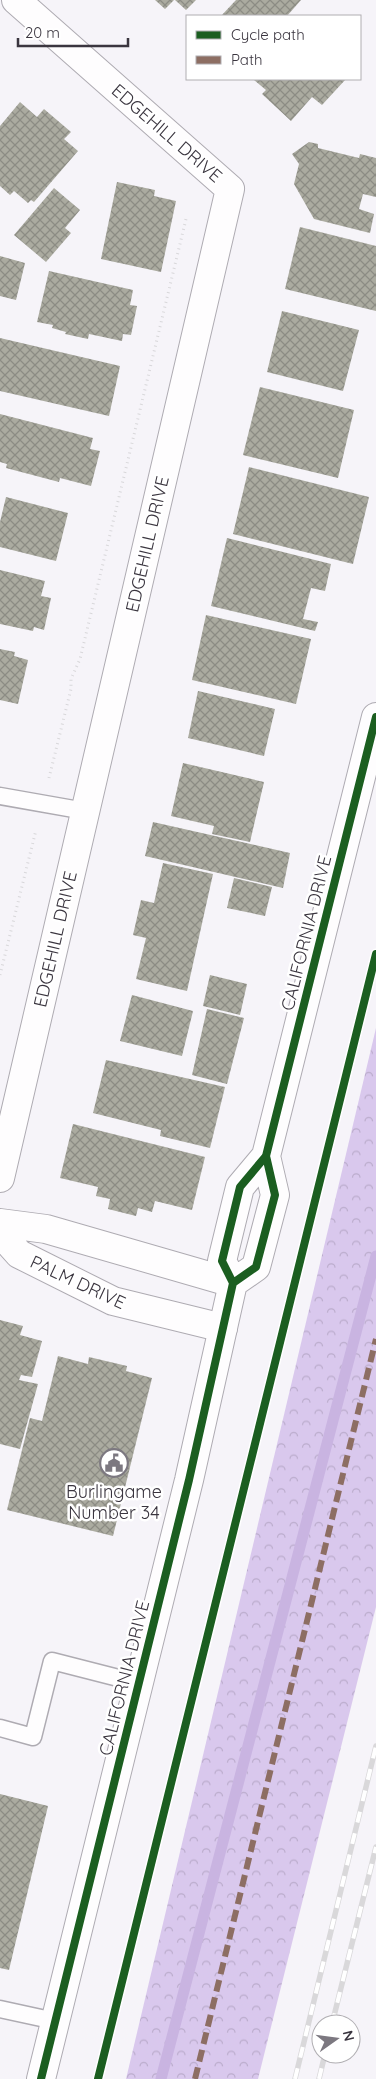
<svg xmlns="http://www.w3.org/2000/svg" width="376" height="2079" font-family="Quicksand,sans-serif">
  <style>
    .forest { fill: url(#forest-crowns) }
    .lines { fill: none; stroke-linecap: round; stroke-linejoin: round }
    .stream { stroke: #c9b4e1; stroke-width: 11 }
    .building { fill: url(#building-cross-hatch) }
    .service-casing { stroke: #aeabb2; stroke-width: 19 }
    .minor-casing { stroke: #aeabb2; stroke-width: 30 }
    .secondary-casing { stroke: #aeabb2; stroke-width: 30 }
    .path { stroke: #d8d7da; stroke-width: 3; stroke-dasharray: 1 4; stroke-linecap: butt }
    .service { stroke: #fefdfe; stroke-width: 16 }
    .minor { stroke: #fefdfe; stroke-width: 28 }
    .secondary { stroke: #fefdfe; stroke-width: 28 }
    .rail-casing { stroke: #d9d8da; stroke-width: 5.5 }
    .rail { stroke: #fff; stroke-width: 4; stroke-dasharray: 11; stroke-linecap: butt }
    .quiet { stroke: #8d6e63; stroke-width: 6; stroke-dasharray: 12 6; stroke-linecap: butt }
    .cycleway-casing { stroke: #fff; stroke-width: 11 }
    .cycleway { stroke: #1b5e20; stroke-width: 8 }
    .labels { text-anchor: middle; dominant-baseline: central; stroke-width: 5; stroke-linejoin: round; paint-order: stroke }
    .street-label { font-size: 18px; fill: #3a353f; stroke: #fff }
    .poi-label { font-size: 18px; fill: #3a353f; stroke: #fff }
  </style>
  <defs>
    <pattern id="forest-crowns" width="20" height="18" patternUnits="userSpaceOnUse" patternTransform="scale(1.25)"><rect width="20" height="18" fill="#d9c8ed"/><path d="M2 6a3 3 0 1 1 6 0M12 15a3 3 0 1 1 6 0" fill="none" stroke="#bbaccc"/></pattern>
    <pattern id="building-cross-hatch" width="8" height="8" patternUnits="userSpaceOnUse" patternTransform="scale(1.25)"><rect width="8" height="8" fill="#ababa0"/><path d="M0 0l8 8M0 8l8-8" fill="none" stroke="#8c8c84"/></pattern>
  </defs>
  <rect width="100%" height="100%" fill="#f6f4f9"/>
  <path class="forest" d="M 376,1028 L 376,1607 L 258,2079 L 126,2079 Z"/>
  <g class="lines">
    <path class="stream" d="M 161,2079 L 376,1256"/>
  </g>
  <path class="building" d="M 155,0 L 174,0 L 165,9 Z
    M 175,0 L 196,0 L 186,10 Z
    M 236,0 L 301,0 L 287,16 L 221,16 Z
    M 256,79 L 346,79 L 322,105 L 312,97 L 291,121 L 262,94 L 266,90 L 254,80 Z
    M 20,102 L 37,117 L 44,109 L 71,132 L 64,139 L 78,151 L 34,202 L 31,200 L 28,203 L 14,191 L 10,195 L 0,186 L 0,126 Z
    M 309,142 L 318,144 L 318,148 L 359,158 L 360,154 L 376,158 L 376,197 L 363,194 L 359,209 L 374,214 L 370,233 L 314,219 L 294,184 L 299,164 L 292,154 Z
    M 117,182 L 155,190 L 154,196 L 176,201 L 161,272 L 101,259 Z
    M 54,188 L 80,210 L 65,228 L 71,233 L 46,262 L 14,235 Z
    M 300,227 L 376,246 L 376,311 L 285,289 Z
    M 0,256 L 25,263 L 16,300 L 0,296 Z
    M 49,271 L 133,290 L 130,305 L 137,306 L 131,335 L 123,334 L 122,341 L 89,334 L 88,339 L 65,334 L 66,332 L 52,328 L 53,325 L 37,322 Z
    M 282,311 L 359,330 L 343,391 L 267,372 Z
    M 0,338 L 120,366 L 109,416 L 0,391 Z
    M 260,387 L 354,410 L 338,478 L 243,455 Z
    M 0,414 L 93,438 L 90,449 L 100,451 L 91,486 L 60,478 L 59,482 L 6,468 L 7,464 L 0,462 Z
    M 249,467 L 369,497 L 353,564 L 233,534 Z
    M 6,497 L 68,513 L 56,561 L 0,547 L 0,522 Z
    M 227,538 L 331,564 L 325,591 L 311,588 L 303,619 L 318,622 L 315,631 L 211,606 Z
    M 0,570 L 45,581 L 41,596 L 51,598 L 44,630 L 34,627 L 33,631 L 0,624 Z
    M 206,615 L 311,639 L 296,704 L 192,680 Z
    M 0,649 L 15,652 L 14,656 L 28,660 L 18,704 L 0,700 Z
    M 198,691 L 275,709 L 264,756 L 188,738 Z
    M 183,763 L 264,782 L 250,842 L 212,834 L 214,826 L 171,816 Z
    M 153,822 L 290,853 L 283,888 L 145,856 Z
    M 163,863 L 213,874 L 187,991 L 136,979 L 146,938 L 133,935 L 141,900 L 154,903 Z
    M 234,878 L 272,887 L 265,916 L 227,908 Z
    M 210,975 L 247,984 L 240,1015 L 203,1006 Z
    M 132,995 L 193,1011 L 182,1056 L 120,1041 Z
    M 207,1009 L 244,1018 L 227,1084 L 192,1075 Z
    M 106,1060 L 225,1087 L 210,1148 L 160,1136 L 161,1130 L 93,1113 Z
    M 73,1124 L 205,1157 L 192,1210 L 155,1201 L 152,1212 L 138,1208 L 136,1216 L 108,1209 L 110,1199 L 96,1196 L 98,1187 L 60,1178 Z
    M 0,1320 L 23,1326 L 20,1335 L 42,1341 L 32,1377 L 21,1375 L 19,1380 L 38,1384 L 20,1449 L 0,1444 Z
    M 58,1356 L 88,1364 L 89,1357 L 127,1366 L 126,1371 L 152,1378 L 113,1536 L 7,1510 L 30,1418 L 42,1421 Z
    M 0,1794 L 48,1806 L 9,1970 L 0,1968 Z"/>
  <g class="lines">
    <defs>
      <path id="service" d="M 0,796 L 85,811
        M 0,1728 L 33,1737 L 52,1661 L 138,1683
        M 0,2009 L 55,2021"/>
      <path id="minor" d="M 0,1178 L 230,189 L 16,0
        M 0,1223 L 46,1229 L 233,1283
        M 0,1233 L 19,1254 L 113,1301 L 223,1328"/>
      <path id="secondary" d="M 233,1283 L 256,1267 L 275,1195 L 266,1156
        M 41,2079 L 189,1480 L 233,1283 L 222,1261 L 240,1187 L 266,1156 L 376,717"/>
    </defs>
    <use href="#service" class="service-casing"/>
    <use href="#minor" class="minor-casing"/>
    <use href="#secondary" class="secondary-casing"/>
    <path class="path" d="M 49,778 L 71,689 L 71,679 L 80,659 L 186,219
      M 0,975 L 36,830"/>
    <use href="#service" class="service"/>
    <use href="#minor" class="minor"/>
    <use href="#secondary" class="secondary"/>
    <defs>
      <path id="rail" d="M 332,2024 L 376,1847
        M 295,2079 L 376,1746
        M 319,2079 L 325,2054"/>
    </defs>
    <use href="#rail" class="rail-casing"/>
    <use href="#rail" class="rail"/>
    <path class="quiet" d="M 195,2079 L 376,1339"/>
    <defs>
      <path id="cycleway" d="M 233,1283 L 256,1267 L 275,1195 L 266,1156
        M 41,2079 L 189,1480 L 233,1283 L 222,1261 L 240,1187 L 266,1156 L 376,717
        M 98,2079 L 376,954"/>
    </defs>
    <use href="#cycleway" class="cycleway-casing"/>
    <use href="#cycleway" class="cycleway"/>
  </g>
  <defs>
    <symbol id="civic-ring" viewBox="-11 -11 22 22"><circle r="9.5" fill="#fff" stroke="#7c7880" stroke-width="1.5"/><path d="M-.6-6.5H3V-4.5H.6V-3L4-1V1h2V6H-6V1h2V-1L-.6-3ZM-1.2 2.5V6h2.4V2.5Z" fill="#7c7880"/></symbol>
  </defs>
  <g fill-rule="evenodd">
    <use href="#civic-ring" x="98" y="1447" width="32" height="32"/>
  </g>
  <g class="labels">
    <g class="street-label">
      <text transform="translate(167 133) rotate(41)">EDGEHILL DRIVE</text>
      <text transform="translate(147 544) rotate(-77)">EDGEHILL DRIVE</text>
      <text transform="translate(306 933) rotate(-76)">CALIFORNIA DRIVE</text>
      <text transform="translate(55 939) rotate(-77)">EDGEHILL DRIVE</text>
      <text transform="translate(78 1282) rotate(25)">PALM DRIVE</text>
      <text transform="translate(124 1678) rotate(-76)">CALIFORNIA DRIVE</text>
    </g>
    <g class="poi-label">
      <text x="114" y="1491">Burlingame<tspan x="114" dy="21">Number 34</tspan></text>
    </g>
  </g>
  <rect x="186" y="15" width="175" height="65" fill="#ffffff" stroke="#b0aeb2"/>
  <rect x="196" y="31" width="25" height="8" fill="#1b5e20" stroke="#b0aeb2"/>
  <text x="231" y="40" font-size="15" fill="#3a353f">Cycle path</text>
  <rect x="196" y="56" width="25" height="8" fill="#8d6e63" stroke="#b0aeb2"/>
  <text x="231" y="65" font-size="15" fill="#3a353f">Path</text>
  <g transform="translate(336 2039) rotate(76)"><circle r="24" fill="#ffffff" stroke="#b0aeb2"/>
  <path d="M0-4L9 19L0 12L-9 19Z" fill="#7c7880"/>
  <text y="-8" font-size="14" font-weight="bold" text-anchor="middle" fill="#3a353f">N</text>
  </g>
  <path d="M18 38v8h110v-8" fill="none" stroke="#3a353f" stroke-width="2.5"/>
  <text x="25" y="38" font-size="15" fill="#3a353f" stroke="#ffffff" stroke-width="4" paint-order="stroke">20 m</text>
</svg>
